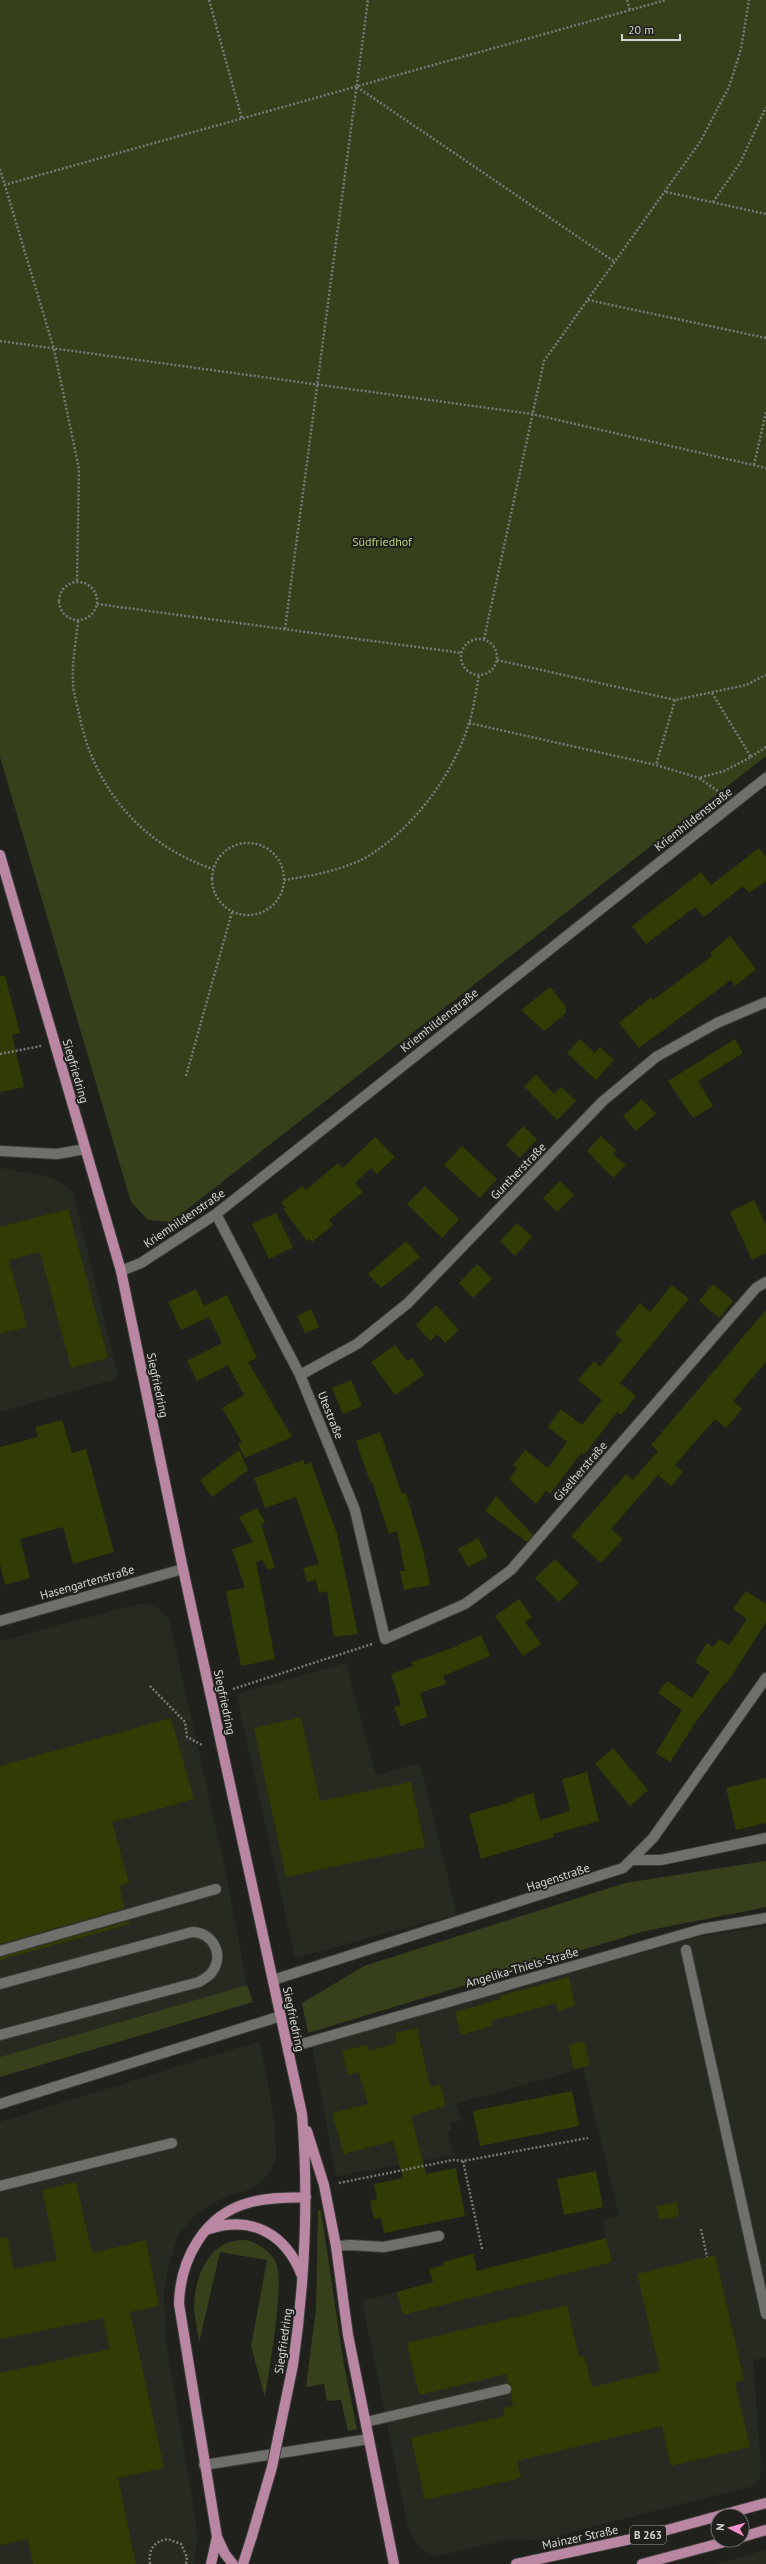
<svg xmlns="http://www.w3.org/2000/svg" width="766" height="2564" font-family="'PT Sans',sans-serif">
  <style>
    .built { fill: #272a20 }
    .green { fill: #36401b }
    .building { fill: #303c04 }
    .lines { fill: none; stroke-linecap: round; stroke-linejoin: round }
    .minor-casing { stroke: #3b3c38; stroke-width: 12 }
    .major-casing { stroke: #3b3c38; stroke-width: 12 }
    .path { stroke: #787976; stroke-width: 2.5; stroke-dasharray: 2 2; stroke-linecap: butt }
    .minor { stroke: #6f706b; stroke-width: 10 }
    .major { stroke: #b987a2; stroke-width: 10 }
    .major-bridge-casing { stroke: #3b3c38; stroke-width: 12; stroke-linecap: butt }
    .major-bridge { stroke: #b987a2; stroke-width: 10 }
    .labels { text-anchor: middle; dominant-baseline: central; stroke-width: 4; stroke-linejoin: round; paint-order: stroke }
    .shield { fill: #20211d; stroke: #9fa09d; stroke-width: 1 }
    .shield-label { font-size: 11px; font-weight: bold; fill: #d6d7d4 }
    .park-label { font-size: 12px; fill: #b8d372; stroke: #20211d }
    .street-label { font-size: 12px; fill: #d6d7d4; stroke: #20211d }
  </style>
  <rect width="100%" height="100%" fill="#20211d"/>
  <path class="built" d="M 0,1168 L 45,1176 L 60,1181 L 73,1192 L 119,1378 L 0,1412 Z
    M 142,1603 L 157,1607 L 169,1618 L 225,1868 L 247,1985 L 0,2057 L 0,1641 Z
    M 346,1663 L 376,1775 L 420,1763 L 457,1914 L 295,1958 L 236,1694 Z
    M 766,1927 L 766,2357 L 753,2360 L 761,2466 L 760,2478 L 753,2486 L 540,2540 L 509,2539 L 438,2556 L 428,2553 L 419,2547 L 408,2527 L 362,2301 L 606,2238 L 602,2221 L 619,2216 L 583,2068 L 456,2104 L 461,2120 L 450,2123 L 452,2130 L 448,2131 L 453,2155 L 336,2176 L 312,2046 L 697,1937 Z
    M 260,2041 L 275,2122 L 276,2157 L 271,2170 L 256,2187 L 217,2200 L 193,2217 L 178,2236 L 168,2268 L 164,2295 L 166,2341 L 196,2520 L 197,2542 L 194,2564 L 0,2564 L 0,2122 Z
    M 766,2550 L 766,2564 L 716,2564 Z"/>
  <path class="green" d="M 0,0 L 766,0 L 766,756 L 171,1222 L 148,1220 L 131,1202 L 0,757 Z
    M 766,1861 L 766,1907 L 645,1931 L 308,2033 L 302,2003 L 364,1966 L 625,1883 Z
    M 247,1985 L 253,2002 L 0,2077 L 0,2057 Z
    M 318,2210 L 321,2211 L 344,2365 L 357,2429 L 348,2431 L 341,2400 L 327,2401 L 324,2384 L 306,2387 L 316,2308 Z
    M 245,2240 C 257,2242 271,2251 276,2263 C 285,2283 269,2371 265,2397 L 251,2346 L 267,2260 L 220,2252 L 199,2343 C 198,2332 195,2320 194,2309 C 194,2278 208,2239 245,2240 Z"/>
  <path class="building" d="M 759,848 L 766,857 L 766,881 L 749,893 L 743,886 L 704,917 L 695,907 L 646,944 L 632,926 L 701,872 L 711,885 Z
    M 730,936 L 756,969 L 735,986 L 731,980 L 639,1048 L 619,1023 L 651,997 L 653,1000 L 712,956 L 710,953 Z
    M 0,976 L 5,976 L 20,1033 L 12,1035 L 24,1087 L 0,1092 Z
    M 550,987 L 566,1007 L 566,1013 L 544,1031 L 521,1010 Z
    M 580,1039 L 595,1053 L 600,1047 L 614,1060 L 596,1080 L 567,1053 Z
    M 735,1039 L 743,1053 L 698,1081 L 713,1106 L 693,1118 L 668,1081 Z
    M 536,1075 L 554,1094 L 561,1087 L 576,1101 L 557,1120 L 524,1086 Z
    M 642,1099 L 656,1114 L 636,1131 L 623,1116 Z
    M 523,1126 L 537,1139 L 520,1158 L 506,1145 Z
    M 601,1136 L 616,1150 L 613,1154 L 626,1165 L 613,1178 L 587,1151 Z
    M 375,1137 L 395,1157 L 377,1174 L 371,1168 L 355,1183 L 363,1192 L 329,1220 L 333,1225 L 312,1242 L 310,1239 L 307,1241 L 283,1209 L 286,1208 L 281,1202 L 302,1186 L 306,1190 L 338,1163 L 343,1168 Z
    M 462,1146 L 497,1179 L 480,1198 L 444,1165 Z
    M 560,1181 L 574,1195 L 557,1212 L 543,1198 Z
    M 425,1186 L 459,1219 L 442,1238 L 407,1204 Z
    M 754,1200 L 766,1225 L 766,1253 L 752,1260 L 730,1212 Z
    M 68,1209 L 108,1358 L 71,1368 L 40,1252 L 9,1260 L 27,1327 L 0,1334 L 0,1227 Z
    M 276,1213 L 293,1247 L 269,1259 L 252,1224 Z
    M 517,1223 L 532,1237 L 515,1256 L 500,1241 Z
    M 406,1241 L 420,1257 L 381,1288 L 368,1274 Z
    M 477,1264 L 492,1279 L 473,1298 L 459,1283 Z
    M 713,1284 L 733,1301 L 719,1318 L 699,1301 Z
    M 672,1285 L 689,1299 L 620,1383 L 636,1396 L 621,1415 L 617,1412 L 584,1455 L 581,1453 L 550,1494 L 546,1491 L 536,1504 L 509,1479 L 517,1468 L 513,1465 L 525,1450 L 548,1468 L 567,1442 L 548,1427 L 561,1409 L 582,1425 L 602,1400 L 578,1380 L 594,1361 L 600,1367 L 622,1340 L 615,1334 L 640,1303 L 650,1312 Z
    M 196,1289 L 204,1306 L 227,1295 L 257,1358 L 248,1362 L 292,1437 L 245,1458 L 238,1444 L 242,1442 L 222,1408 L 244,1395 L 228,1365 L 197,1381 L 187,1361 L 222,1343 L 209,1317 L 181,1330 L 168,1302 Z
    M 436,1305 L 459,1330 L 445,1343 L 437,1334 L 430,1341 L 416,1325 Z
    M 311,1309 L 319,1327 L 305,1333 L 297,1316 Z
    M 766,1310 L 766,1362 L 733,1401 L 742,1409 L 726,1428 L 715,1419 L 675,1465 L 683,1472 L 671,1486 L 658,1475 L 611,1529 L 623,1539 L 601,1563 L 571,1536 L 626,1474 L 633,1480 L 658,1451 L 651,1445 Z
    M 395,1345 L 407,1361 L 412,1358 L 424,1375 L 395,1395 L 371,1362 Z
    M 351,1380 L 362,1406 L 343,1414 L 332,1388 Z
    M 62,1420 L 72,1453 L 86,1449 L 114,1552 L 73,1564 L 63,1527 L 20,1539 L 30,1578 L 5,1585 L 0,1564 L 0,1447 L 38,1437 L 35,1427 Z
    M 380,1432 L 402,1494 L 406,1493 L 423,1550 L 430,1585 L 404,1590 L 400,1571 L 405,1571 L 397,1531 L 389,1534 L 372,1481 L 370,1482 L 356,1441 Z
    M 239,1450 L 248,1470 L 212,1497 L 200,1480 Z
    M 303,1460 L 305,1465 L 311,1462 L 337,1534 L 358,1634 L 334,1637 L 327,1591 L 319,1593 L 316,1580 L 307,1582 L 303,1568 L 319,1564 L 296,1497 L 265,1508 L 254,1478 Z
    M 496,1496 L 533,1535 L 527,1542 L 485,1511 Z
    M 257,1508 L 265,1522 L 261,1524 L 275,1567 L 268,1570 L 262,1560 L 256,1562 L 275,1659 L 241,1666 L 226,1591 L 245,1588 L 232,1549 L 253,1542 L 239,1517 Z
    M 478,1538 L 488,1557 L 468,1567 L 458,1549 Z
    M 555,1559 L 579,1583 L 559,1602 L 535,1578 Z
    M 746,1591 L 766,1604 L 766,1622 L 727,1683 L 726,1682 L 697,1720 L 670,1762 L 656,1753 L 682,1710 L 658,1693 L 667,1681 L 692,1698 L 710,1672 L 695,1662 L 707,1643 L 714,1647 L 719,1639 L 729,1645 L 747,1619 L 733,1609 Z
    M 519,1599 L 532,1617 L 525,1622 L 541,1644 L 523,1656 L 495,1616 Z
    M 481,1635 L 490,1656 L 443,1676 L 446,1684 L 420,1693 L 427,1717 L 401,1726 L 394,1707 L 401,1705 L 391,1674 L 413,1666 L 412,1662 L 458,1646 L 458,1645 Z
    M 301,1717 L 320,1801 L 411,1782 L 425,1847 L 286,1877 L 254,1728 Z
    M 171,1718 L 194,1799 L 112,1822 L 129,1883 L 119,1886 L 125,1908 L 0,1944 L 0,1766 Z
    M 613,1748 L 648,1790 L 630,1806 L 595,1764 Z
    M 587,1772 L 599,1821 L 553,1834 L 554,1837 L 481,1859 L 469,1814 L 514,1801 L 513,1799 L 533,1793 L 540,1820 L 570,1811 L 562,1779 Z
    M 766,1778 L 766,1823 L 736,1830 L 726,1788 Z
    M 129,1921 L 130,1924 L 0,1960 L 0,1957 Z
    M 569,1977 L 575,2006 L 558,2011 L 556,2003 L 491,2021 L 492,2026 L 461,2035 L 455,2012 L 501,1999 L 500,1996 Z
    M 417,2028 L 430,2087 L 440,2084 L 446,2106 L 411,2116 L 426,2174 L 456,2168 L 465,2216 L 384,2233 L 381,2218 L 374,2219 L 370,2201 L 377,2199 L 374,2184 L 403,2178 L 393,2141 L 344,2154 L 332,2113 L 368,2104 L 359,2072 L 348,2075 L 342,2051 L 367,2045 L 369,2051 L 397,2043 L 395,2033 Z
    M 584,2041 L 590,2065 L 574,2069 L 568,2045 Z
    M 572,2091 L 579,2126 L 480,2146 L 473,2111 Z
    M 596,2171 L 603,2207 L 564,2215 L 557,2179 Z
    M 76,2182 L 92,2253 L 146,2240 L 159,2306 L 130,2312 L 164,2468 L 118,2478 L 136,2564 L 33,2564 L 28,2539 L 0,2545 L 0,2373 L 110,2349 L 103,2318 L 0,2339 L 0,2238 L 7,2237 L 14,2269 L 57,2260 L 42,2190 Z
    M 677,2202 L 679,2216 L 659,2220 L 656,2206 Z
    M 606,2238 L 612,2262 L 403,2315 L 397,2292 L 433,2282 L 429,2269 L 443,2265 L 443,2262 L 473,2254 L 477,2271 Z
    M 715,2255 L 744,2380 L 735,2382 L 750,2447 L 671,2466 L 662,2426 L 517,2461 L 521,2478 L 425,2500 L 411,2438 L 505,2416 L 503,2408 L 513,2406 L 511,2394 L 512,2388 L 508,2383 L 506,2374 L 419,2395 L 407,2343 L 567,2305 L 579,2357 L 584,2356 L 592,2387 L 660,2371 L 637,2274 Z"/>
  <g class="lines">
    <defs>
      <path id="minor" d="M 0,1151 L 57,1154 L 85,1149
        M 216,1214 L 300,1375 L 355,1510 L 385,1639 L 465,1604 L 511,1570 L 756,1288 L 766,1282
        M 121,1271 L 141,1263 L 216,1214 L 766,778
        M 300,1375 L 357,1344 L 408,1303 L 603,1101 L 656,1057 L 717,1023 L 766,1002
        M 0,1621 L 183,1569
        M 633,1860 L 661,1860 L 766,1838
        M 686,1950 L 766,2314
        M 0,1951 L 216,1889
        M 273,1980 L 623,1868 L 653,1838 L 766,1678
        M 0,1984 L 192,1932 C 212,1932 225,1954 212,1972 C 209,1977 203,1979 199,1982 L 0,2035
        M 288,2048 L 702,1929 L 766,1918
        M 0,2104 L 281,2016
        M 0,2186 L 172,2143
        M 336,2246 L 350,2245 L 384,2247 L 439,2236
        M 366,2422 L 506,2389
        M 204,2465 L 369,2439"/>
      <path id="major" d="M 0,855 L 121,1271 L 183,1569 L 302,2114 C 309,2199 305,2281 293,2365
        M 307,2131 L 324,2185 L 336,2246 L 348,2335 L 394,2564
        M 209,2229 C 252,2215 286,2234 302,2276
        M 742,2537 L 766,2530
        M 211,2564 L 217,2537
        M 233,2564 L 225,2554 L 217,2537 L 179,2304 C 180,2260 204,2215 248,2203 C 267,2197 287,2198 306,2197
        M 243,2564 L 252,2536
        M 516,2564 L 645,2536 L 766,2503
        M 642,2564 L 732,2540"/>
    </defs>
    <use href="#minor" class="minor-casing"/>
    <use href="#major" class="major-casing"/>
    <path class="path" d="M 209,0 L 242,119
      M 627,0 L 630,10
      M 357,87 L 615,262
      M 0,169 L 54,349 L 79,469 L 77,582
      M 4,185 L 666,0
      M 666,192 L 766,214
      M 713,202 L 740,163 L 766,107
      M 588,300 L 766,338
      M 0,341 L 532,414 L 766,468
      M 754,465 L 766,412
      M59 601a19 19 0 1 1 38 0a19 19 0 1 1-38 0Z
      M 97,604 L 462,653
      M 78,621 C 76,641 72,662 73,681 C 73,692 77,704 79,714 C 94,788 141,845 213,869
      M 285,629 L 368,0
      M 484,639 L 544,361 L 700,142 L 729,87 L 741,49 L 749,0
      M461 657a18 18 0 1 1 36 0a18 18 0 1 1-36 0Z
      M 497,660 L 675,700 L 746,685 L 766,675
      M 712,693 L 751,757 L 724,771 L 699,778 L 722,794
      M 675,700 L 656,765 L 699,778
      M 469,723 L 656,765
      M 751,757 L 766,747
      M212 879a36 36 0 1 1 72 0a36 36 0 1 1-72 0Z
      M 284,880 C 311,876 350,869 373,853 C 416,825 455,771 469,723 C 474,708 476,691 479,675
      M 0,1054 L 41,1046
      M 186,1076 L 232,912
      M 150,1686 L 185,1722 L 187,1737 L 202,1745
      M 233,1689 L 372,1644
      M 463,2161 L 482,2249
      M 339,2183 L 453,2160 L 463,2161 L 588,2138
      M 701,2229 L 707,2257
      M 150,2564 C 148,2550 154,2541 168,2539 L 181,2544 L 187,2557 L 186,2564"/>
    <use href="#minor" class="minor"/>
    <use href="#major" class="major"/>
    <defs>
      <path id="major-bridge" d="M 252,2536 L 272,2467 L 293,2365"/>
    </defs>
    <use href="#major-bridge" class="major-bridge-casing"/>
    <use href="#major-bridge" class="major-bridge"/>
  </g>
  <g class="labels">
    <rect class="shield" x="630" y="2526" width="36" height="18" rx="3"/>
    <g class="shield-label">
      <text x="648" y="2535">B 263</text>
    </g>
    <g class="park-label">
      <text x="382" y="541">Südfriedhof</text>
    </g>
    <g class="street-label">
      <text transform="translate(693 819) rotate(-38)">Kriemhildenstraße</text>
      <text transform="translate(439 1020) rotate(-38)">Kriemhildenstraße</text>
      <text transform="translate(76 1071) rotate(74)">Siegfriedring</text>
      <text transform="translate(518 1171) rotate(-46)">Guntherstraße</text>
      <text transform="translate(184 1218) rotate(-34)">Kriemhildenstraße</text>
      <text transform="translate(158 1385) rotate(78)">Siegfriedring</text>
      <text transform="translate(331 1415) rotate(68)">Utestraße</text>
      <text transform="translate(580 1471) rotate(-49)">Giselherstraße</text>
      <text transform="translate(87 1582) rotate(-16)">Hasengartenstraße</text>
      <text transform="translate(225 1702) rotate(78)">Siegfriedring</text>
      <text transform="translate(558 1877) rotate(-18)">Hagenstraße</text>
      <text transform="translate(522 1967) rotate(-16)">Angelika-Thiels-Straße</text>
      <text transform="translate(294 2019) rotate(78)">Siegfriedring</text>
      <text transform="translate(283 2341) rotate(-82)">Siegfriedring</text>
      <text transform="translate(580 2537) rotate(-12)">Mainzer Straße</text>
    </g>
  </g>
  <g transform="translate(730 2528) rotate(276)"><circle r="19" fill="#20211d" stroke="#696a66"/>
  <path d="M0-3L7 15L0 10L-7 15Z" fill="#f890cc"/>
  <text y="-6" font-size="11" font-weight="bold" text-anchor="middle" fill="#d6d7d4">N</text>
  </g>
  <path d="M622 34v6h58v-6" fill="none" stroke="#d6d7d4" stroke-width="2"/>
  <text x="628" y="34" font-size="12" fill="#d6d7d4" stroke="#20211d" stroke-width="3" paint-order="stroke">20 m</text>
</svg>
